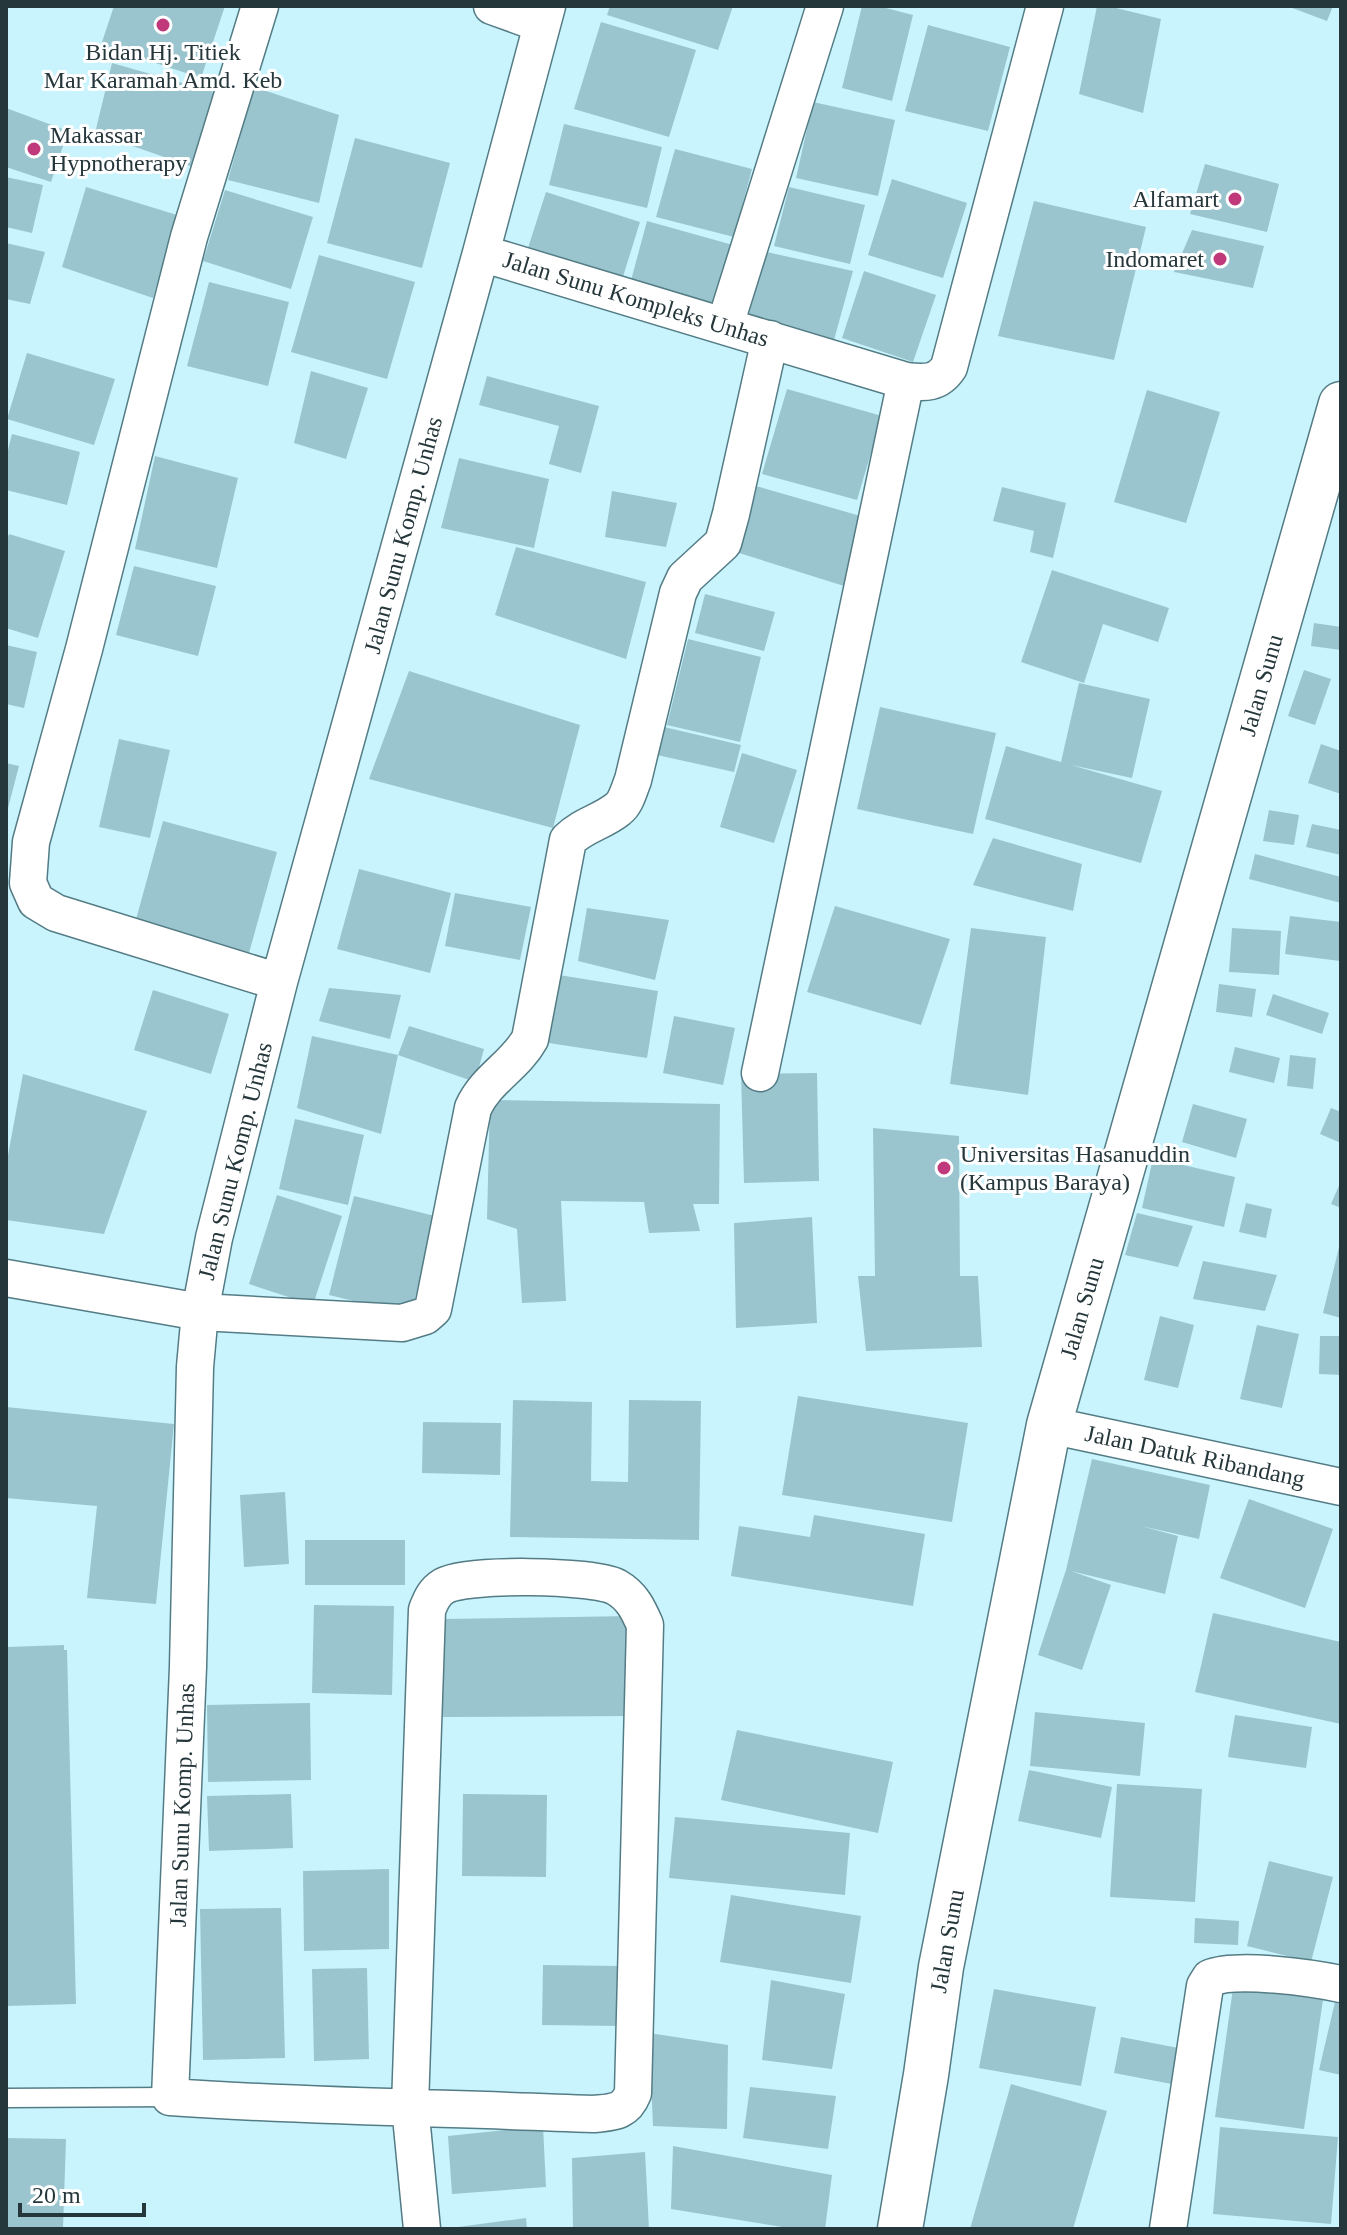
<svg xmlns="http://www.w3.org/2000/svg" width="1347" height="2235" font-family="'Times New Roman',serif">
  <style>
    .building { fill: #9bc5ce }
    .lines { fill: none; stroke-linecap: round; stroke-linejoin: round }
    .service-casing { stroke: #547c85; stroke-width: 21 }
    .minor-casing { stroke: #547c85; stroke-width: 39 }
    .secondary-casing { stroke: #547c85; stroke-width: 47 }
    .service { stroke: #fff; stroke-width: 18 }
    .minor { stroke: #fff; stroke-width: 36 }
    .secondary { stroke: #fff; stroke-width: 44 }
    .poi-dot { fill: #c03a7b; stroke: #fff; stroke-width: 3 }
    .labels { text-anchor: middle; dominant-baseline: central; stroke-width: 6; stroke-linejoin: round; paint-order: stroke }
    .poi-label { font-size: 24px; fill: #26373b; stroke: #fff; text-anchor: start }
    .street-label { font-size: 24px; fill: #26373b; stroke: #fff }
  </style>
  <rect width="100%" height="100%" fill="#c9f4fe"/>
  <path class="building" d="M 114,6 L 225,6 L 201,78 L 101,45 Z
    M 610,6 L 733,6 L 718,50 L 607,15 Z
    M 862,6 L 878,6 L 913,15 L 892,101 L 842,88 Z
    M 1097,6 L 1108,6 L 1161,19 L 1143,113 L 1079,94 Z
    M 1287,6 L 1333,6 L 1327,21 Z
    M 601,22 L 696,50 L 669,137 L 574,109 Z
    M 928,25 L 1010,47 L 988,131 L 905,111 Z
    M 112,63 L 214,92 L 193,167 L 95,133 Z
    M 254,87 L 339,115 L 319,203 L 228,180 Z
    M 813,102 L 895,120 L 878,196 L 796,178 Z
    M 6,108 L 68,131 L 51,182 L 6,167 Z
    M 564,124 L 662,147 L 647,208 L 549,185 Z
    M 355,138 L 450,163 L 422,268 L 327,243 Z
    M 675,149 L 752,169 L 734,237 L 656,217 Z
    M 1205,164 L 1279,184 L 1267,232 L 1190,214 Z
    M 6,177 L 43,185 L 32,233 L 6,227 Z
    M 892,179 L 967,203 L 943,278 L 868,255 Z
    M 86,187 L 177,215 L 153,298 L 62,267 Z
    M 789,187 L 865,205 L 850,264 L 774,246 Z
    M 225,190 L 313,217 L 291,289 L 203,261 Z
    M 546,192 L 640,222 L 621,283 L 526,254 Z
    M 1034,201 L 1146,227 L 1114,360 L 998,336 Z
    M 647,221 L 733,245 L 717,309 L 630,284 Z
    M 1192,230 L 1264,246 L 1253,288 L 1174,272 Z
    M 6,243 L 45,252 L 30,304 L 6,299 Z
    M 762,251 L 853,271 L 834,340 L 745,316 Z
    M 319,255 L 415,282 L 387,379 L 291,352 Z
    M 864,271 L 936,295 L 913,362 L 842,338 Z
    M 209,282 L 289,302 L 268,386 L 187,366 Z
    M 27,353 L 115,379 L 94,445 L 7,419 Z
    M 311,371 L 368,388 L 346,459 L 294,443 Z
    M 487,376 L 599,406 L 581,473 L 549,464 L 559,426 L 479,405 Z
    M 787,389 L 882,416 L 857,500 L 762,474 Z
    M 1147,390 L 1220,412 L 1186,523 L 1114,502 Z
    M 12,434 L 80,452 L 67,505 L 6,490 L 6,458 Z
    M 155,456 L 238,478 L 217,568 L 135,549 Z
    M 459,458 L 549,479 L 534,548 L 441,528 Z
    M 756,486 L 864,517 L 844,586 L 736,552 Z
    M 1002,487 L 1066,503 L 1053,558 L 1030,552 L 1034,531 L 993,521 Z
    M 612,491 L 677,503 L 666,547 L 605,537 Z
    M 9,534 L 65,551 L 38,638 L 6,628 L 6,544 Z
    M 516,547 L 646,582 L 626,659 L 495,615 Z
    M 134,566 L 216,586 L 198,656 L 116,635 Z
    M 1052,570 L 1169,608 L 1158,642 L 1103,624 L 1084,683 L 1021,662 Z
    M 705,594 L 775,612 L 764,651 L 695,633 Z
    M 1314,623 L 1341,627 L 1341,650 L 1311,646 Z
    M 688,639 L 761,657 L 740,742 L 667,725 Z
    M 6,645 L 37,652 L 24,708 L 6,704 Z
    M 1304,670 L 1331,679 L 1315,725 L 1288,716 Z
    M 409,671 L 580,725 L 553,828 L 369,779 Z
    M 1079,683 L 1150,699 L 1132,778 L 1071,765 L 1162,791 L 1141,863 L 985,819 L 1006,746 L 1061,762 Z
    M 880,707 L 996,733 L 973,834 L 857,809 Z
    M 664,727 L 741,745 L 734,772 L 657,755 Z
    M 119,739 L 170,750 L 150,838 L 99,827 Z
    M 1321,744 L 1341,751 L 1341,794 L 1308,783 Z
    M 742,753 L 797,770 L 774,843 L 720,827 Z
    M 6,763 L 19,766 L 7,812 L 6,811 Z
    M 1269,810 L 1299,815 L 1294,845 L 1263,841 Z
    M 163,821 L 277,852 L 246,964 L 132,934 Z
    M 1312,824 L 1341,830 L 1341,855 L 1306,847 Z
    M 993,838 L 1082,864 L 1073,911 L 973,885 Z
    M 1255,854 L 1341,877 L 1341,903 L 1249,879 Z
    M 359,869 L 451,893 L 430,973 L 337,949 Z
    M 455,893 L 531,907 L 520,960 L 445,946 Z
    M 835,906 L 950,939 L 921,1025 L 807,992 Z
    M 587,908 L 669,920 L 655,980 L 578,961 Z
    M 1290,916 L 1341,922 L 1340,961 L 1285,954 Z
    M 971,928 L 1046,937 L 1028,1095 L 950,1084 Z
    M 1232,928 L 1281,931 L 1279,975 L 1229,972 Z
    M 553,974 L 658,991 L 647,1058 L 542,1042 Z
    M 1219,984 L 1256,989 L 1252,1017 L 1216,1012 Z
    M 329,988 L 401,995 L 390,1039 L 319,1021 Z
    M 153,990 L 229,1014 L 211,1074 L 134,1050 Z
    M 1273,994 L 1329,1013 L 1322,1034 L 1266,1015 Z
    M 674,1016 L 735,1028 L 723,1085 L 663,1073 Z
    M 409,1026 L 484,1049 L 475,1082 L 398,1055 Z
    M 312,1036 L 398,1055 L 381,1134 L 297,1108 Z
    M 1235,1047 L 1280,1058 L 1274,1083 L 1229,1072 Z
    M 1290,1055 L 1316,1058 L 1313,1089 L 1287,1086 Z
    M 817,1073 L 819,1181 L 744,1183 L 741,1074 Z
    M 23,1074 L 147,1111 L 104,1234 L 6,1220 L 6,1166 Z
    M 490,1100 L 720,1104 L 719,1204 L 693,1204 L 700,1231 L 649,1233 L 644,1202 L 561,1201 L 566,1301 L 522,1303 L 517,1229 L 487,1219 Z
    M 1193,1104 L 1247,1119 L 1236,1158 L 1182,1142 Z
    M 1331,1108 L 1341,1112 L 1341,1143 L 1320,1134 Z
    M 295,1119 L 364,1135 L 348,1205 L 279,1189 Z
    M 873,1128 L 959,1136 L 960,1276 L 978,1276 L 982,1347 L 866,1351 L 858,1276 L 875,1276 Z
    M 1153,1158 L 1235,1177 L 1224,1227 L 1142,1208 Z
    M 1341,1181 L 1341,1208 L 1331,1204 Z
    M 277,1195 L 342,1216 L 313,1305 L 249,1284 Z
    M 354,1196 L 435,1216 L 411,1315 L 329,1295 Z
    M 1246,1203 L 1272,1209 L 1266,1238 L 1239,1232 Z
    M 1137,1213 L 1193,1226 L 1178,1267 L 1125,1255 Z
    M 812,1217 L 817,1323 L 736,1328 L 734,1223 Z
    M 1340,1243 L 1341,1243 L 1341,1318 L 1323,1313 Z
    M 1203,1261 L 1277,1275 L 1265,1311 L 1193,1299 Z
    M 1160,1316 L 1194,1325 L 1178,1388 L 1144,1380 Z
    M 1257,1325 L 1299,1334 L 1282,1408 L 1240,1399 Z
    M 1320,1336 L 1341,1336 L 1341,1375 L 1319,1374 Z
    M 798,1396 L 968,1423 L 952,1522 L 782,1495 Z
    M 513,1400 L 592,1402 L 591,1481 L 628,1482 L 629,1400 L 701,1401 L 699,1540 L 510,1537 Z
    M 6,1407 L 174,1424 L 156,1604 L 87,1598 L 97,1506 L 6,1498 Z
    M 423,1422 L 501,1423 L 500,1475 L 422,1473 Z
    M 1092,1459 L 1210,1485 L 1199,1539 L 1141,1526 L 1178,1536 L 1165,1594 L 1071,1571 L 1111,1585 L 1082,1670 L 1038,1655 L 1066,1570 Z
    M 285,1492 L 289,1564 L 244,1567 L 240,1495 Z
    M 1249,1499 L 1333,1529 L 1305,1608 L 1220,1578 Z
    M 814,1515 L 925,1534 L 913,1606 L 731,1576 L 739,1526 L 810,1537 Z
    M 305,1540 L 405,1540 L 405,1585 L 305,1585 Z
    M 314,1605 L 394,1606 L 392,1695 L 312,1693 Z
    M 1213,1613 L 1341,1642 L 1341,1724 L 1195,1692 Z
    M 633,1616 L 634,1716 L 443,1717 L 442,1619 Z
    M 64,1645 L 64,1650 L 67,1650 L 76,2004 L 6,2006 L 6,1647 Z
    M 310,1703 L 311,1780 L 208,1782 L 207,1705 Z
    M 1035,1712 L 1145,1723 L 1140,1776 L 1030,1766 Z
    M 1235,1715 L 1312,1727 L 1306,1768 L 1228,1757 Z
    M 737,1730 L 893,1762 L 878,1833 L 721,1800 Z
    M 1029,1770 L 1112,1787 L 1101,1838 L 1018,1821 Z
    M 1117,1784 L 1202,1789 L 1195,1902 L 1110,1897 Z
    M 291,1794 L 293,1848 L 209,1851 L 207,1796 Z
    M 463,1794 L 547,1795 L 546,1877 L 462,1876 Z
    M 675,1817 L 850,1833 L 845,1895 L 669,1878 Z
    M 1269,1861 L 1333,1877 L 1311,1962 L 1247,1946 Z
    M 389,1869 L 389,1949 L 304,1951 L 303,1871 Z
    M 731,1895 L 861,1916 L 851,1983 L 720,1962 Z
    M 281,1908 L 285,2058 L 203,2060 L 200,1909 Z
    M 1195,1918 L 1239,1921 L 1238,1945 L 1194,1943 Z
    M 543,1965 L 621,1966 L 620,2026 L 542,2025 Z
    M 367,1968 L 369,2059 L 314,2061 L 312,1969 Z
    M 771,1980 L 845,1994 L 832,2069 L 762,2060 Z
    M 1234,1981 L 1324,1993 L 1304,2129 L 1215,2117 Z
    M 994,1989 L 1096,2007 L 1081,2086 L 979,2068 Z
    M 1335,2002 L 1341,2004 L 1341,2075 L 1319,2070 Z
    M 649,2033 L 728,2045 L 727,2129 L 653,2126 Z
    M 1121,2037 L 1189,2050 L 1182,2086 L 1114,2073 Z
    M 1011,2084 L 1107,2111 L 1073,2229 L 970,2229 Z
    M 750,2087 L 836,2096 L 828,2149 L 743,2138 Z
    M 543,2126 L 546,2187 L 452,2194 L 448,2136 Z
    M 1220,2127 L 1338,2137 L 1331,2224 L 1213,2214 Z
    M 6,2138 L 66,2139 L 63,2229 L 6,2229 Z
    M 673,2146 L 832,2175 L 825,2229 L 795,2229 L 671,2209 Z
    M 645,2152 L 649,2229 L 573,2229 L 572,2158 Z
    M 526,2218 L 527,2229 L 458,2229 L 458,2227 Z"/>
  <g class="lines">
    <defs>
      <path id="service" d="M 6,2098 L 170,2097"/>
      <path id="minor" d="M 260,6 L 189,237 L 84,649 L 31,842 L 28,883 L 36,901 L 56,913 L 279,982
        M 492,6 L 542,24
        M 547,6 L 481,253 L 906,381 C 925,383 938,384 949,367 L 1045,6
        M 725,325 L 825,6
        M 760,1073 L 906,381
        M 6,1278 L 200,1312 L 402,1323 L 425,1316 L 433,1309 L 473,1108 C 486,1079 515,1066 530,1039 L 568,840 C 583,825 602,822 618,809 C 626,803 629,790 633,780 L 678,593 L 685,578 L 723,543 L 731,514 L 770,339
        M 1049,1425 L 1341,1487
        M 422,2229 L 410,2106 L 427,1610 C 431,1600 434,1592 444,1586 C 467,1573 592,1575 616,1587 C 632,1596 638,1609 645,1625 L 633,2093 C 625,2113 613,2112 594,2114 C 452,2108 311,2107 170,2097 L 188,1667 L 195,1367 L 200,1312 L 214,1238 L 279,982 L 481,253
        M 1168,2229 L 1205,1986 L 1210,1978 C 1237,1967 1312,1978 1341,1984"/>
      <path id="secondary" d="M 900,2229 L 926,2075 L 941,1967 L 1049,1425 L 1341,404"/>
    </defs>
    <use href="#service" class="service-casing"/>
    <use href="#minor" class="minor-casing"/>
    <use href="#secondary" class="secondary-casing"/>
    <use href="#service" class="service"/>
    <use href="#minor" class="minor"/>
    <use href="#secondary" class="secondary"/>
  </g>
  <g class="poi-dot">
    <circle cx="163" cy="25" r="8"/>
    <circle cx="34" cy="149" r="8"/>
    <circle cx="1235" cy="199" r="8"/>
    <circle cx="1220" cy="259" r="8"/>
    <circle cx="944" cy="1168" r="8"/>
  </g>
  <g class="labels">
    <g class="poi-label">
      <text x="163" y="52" text-anchor="middle">Bidan Hj. Titiek<tspan x="163" dy="28">Mar Karamah Amd. Keb</tspan></text>
      <text x="50" y="135">Makassar<tspan x="50" dy="28">Hypnotherapy</tspan></text>
      <text x="1219" y="199" text-anchor="end">Alfamart</text>
      <text x="1204" y="259" text-anchor="end">Indomaret</text>
      <text x="960" y="1154">Universitas Hasanuddin<tspan x="960" dy="28">(Kampus Baraya)</tspan></text>
    </g>
    <g class="street-label">
      <text transform="translate(636 299) rotate(17)">Jalan Sunu Kompleks Unhas</text>
      <text transform="translate(403 535) rotate(-75)">Jalan Sunu Komp. Unhas</text>
      <text transform="translate(1261 685) rotate(-74)">Jalan Sunu</text>
      <text transform="translate(235 1161) rotate(-76)">Jalan Sunu Komp. Unhas</text>
      <text transform="translate(1082 1308) rotate(-74)">Jalan Sunu</text>
      <text transform="translate(1195 1456) rotate(12)">Jalan Datuk Ribandang</text>
      <text transform="translate(182 1805) rotate(-88)">Jalan Sunu Komp. Unhas</text>
      <text transform="translate(947 1941) rotate(-80)">Jalan Sunu</text>
    </g>
  </g>
  <rect width="1347" height="2235" fill="none" stroke="#26373b" stroke-width="16"/>
  <path d="M20 2203v12h124v-12" fill="none" stroke="#26373b" stroke-width="4"/>
  <text x="32" y="2203" font-size="24" fill="#26373b" stroke="#ffffff" stroke-width="6" paint-order="stroke">20 m</text>
</svg>
